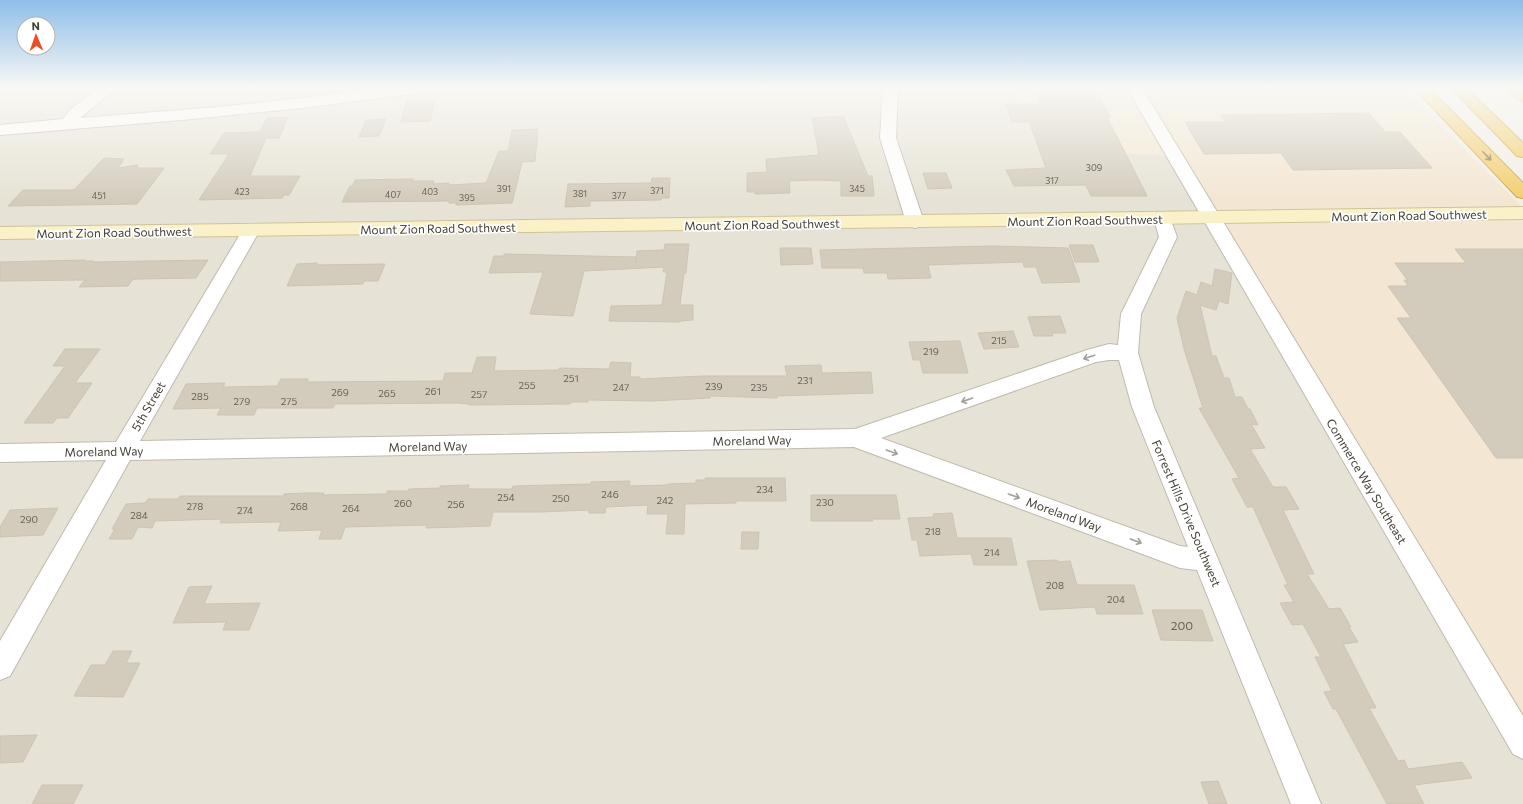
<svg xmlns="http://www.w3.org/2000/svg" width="1523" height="804" font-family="Commissioner,sans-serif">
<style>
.residential{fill:#e6e2d5}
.commercial{fill:#f3e7d3}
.building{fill:#d3ccbd;stroke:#cdc4b1}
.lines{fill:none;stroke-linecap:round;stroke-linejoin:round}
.street-casing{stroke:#c0baad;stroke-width:2}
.secondary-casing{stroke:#cfc499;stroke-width:2}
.highway-casing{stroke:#d3a541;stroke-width:2}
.street{fill:#fff;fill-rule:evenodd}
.secondary{fill:#fbf1c8;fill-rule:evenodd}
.highway{fill:#f4cf70;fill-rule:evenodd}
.oneway{stroke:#8b794d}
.oneway2{stroke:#a2a09a}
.labels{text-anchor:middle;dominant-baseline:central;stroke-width:3.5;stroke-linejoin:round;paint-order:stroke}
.far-number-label{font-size:9px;fill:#686358}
.number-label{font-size:10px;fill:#686358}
.street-label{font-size:12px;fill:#454036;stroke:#fff}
.near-number-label{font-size:12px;fill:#686358}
</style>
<rect width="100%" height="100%" fill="#f2efe7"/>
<polygon class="residential" points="0,88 1014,88 1038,149 1174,156 1523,758 1523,804 0,804"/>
<polygon class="commercial" points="1014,88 1404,88 1523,208 1523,758 1174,156 1038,149"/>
<g class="building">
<polygon points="1034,88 1094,88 1111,117 1107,117 1147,196 1091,196 1086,185 1014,186 1006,170 1046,168 1029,122 1012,122 1006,104 1041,104"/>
<polygon points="435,99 430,121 401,122 407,101"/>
<polygon points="1369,113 1385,132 1400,132 1432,168 1293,170 1281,153 1204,154 1185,122 1226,122 1221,115"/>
<polygon points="843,116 868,176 872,176 874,196 841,196 841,181 816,180 789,181 790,193 755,194 755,192 747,192 747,173 767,172 766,159 819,155 812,118"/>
<polygon points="288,117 279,138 266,138 250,176 300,176 289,195 284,195 282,198 199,200 229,154 210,154 224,133 260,132 267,118"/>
<polygon points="386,119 379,136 359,137 366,120"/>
<polygon points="538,129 535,161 522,162 512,203 456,205 457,203 449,203 449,201 342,202 350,186 353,186 355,180 413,179 412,181 434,181 433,184 449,183 449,185 486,183 499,151 508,151 512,130"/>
<polygon points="104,158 124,159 118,168 138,165 137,168 164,168 137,204 8,206 23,190 74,190"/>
<polygon points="923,173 946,173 952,188 928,189"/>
<polygon points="652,178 670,178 669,198 661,198 661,200 590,201 590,206 565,207 568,184 651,183"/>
<polygon points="665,244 689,244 686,271 686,273 684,273 680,305 693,305 693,320 680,321 680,322 609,321 611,306 662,305 667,272 663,272 664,267 584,271 573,316 530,314 543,272 489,273 494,256 504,256 504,254 636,257 636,263 637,251 664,250"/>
<polygon points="1069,245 1093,245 1099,262 1075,262"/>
<polygon points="993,246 1068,248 1080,282 1042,283 1036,267 1024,267 1023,262 928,265 931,278 888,279 887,273 864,273 863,268 822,268 820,250"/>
<polygon points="780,248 811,248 813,264 781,265"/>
<polygon points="1455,249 1523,249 1523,458 1496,458 1397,318 1411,318 1388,286 1408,286 1404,280 1408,281 1395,263 1466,263"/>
<polygon points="85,260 84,261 93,261 93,262 208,260 196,278 137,279 132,280 128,286 79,287 85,280 0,281 0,262"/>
<polygon points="317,263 316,265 385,264 378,281 364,281 363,284 287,286 297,264"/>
<polygon points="1215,269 1232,273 1228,304 1219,301 1216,310 1200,305 1212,356 1216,356 1224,378 1229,378 1235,397 1242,397 1248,409 1250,409 1258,425 1251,424 1265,448 1250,449 1273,487 1286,487 1299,509 1283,510 1314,574 1307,574 1329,609 1340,608 1351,627 1349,627 1358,642 1343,644 1376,708 1369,708 1398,761 1404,760 1408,769 1462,762 1472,778 1414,785 1424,804 1387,804 1336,709 1333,709 1324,692 1332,691 1315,657 1321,657 1303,624 1292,625 1280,603 1294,602 1284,585 1288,585 1253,507 1247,507 1232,479 1239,478 1199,408 1203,408 1184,349 1177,318 1186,291 1197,295 1201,282 1212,286"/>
<polygon points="1060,316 1066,333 1052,333 1053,336 1034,336 1028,317"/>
<polygon points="1013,331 1019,347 984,349 978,333"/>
<polygon points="960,341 968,373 923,373 920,360 913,360 909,342"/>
<polygon points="65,349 100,349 75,383 92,383 68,418 57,418 53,423 24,423 65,366 53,366"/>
<polygon points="477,357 496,357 494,371 559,370 559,368 609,369 611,362 631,363 630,377 640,377 640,379 702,376 787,376 785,366 821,365 822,373 871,372 873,393 777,396 777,398 710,396 710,398 653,401 588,400 588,402 571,402 570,404 469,405 469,404 459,403 335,404 333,408 257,408 254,415 217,415 221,408 173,409 186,384 225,383 223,387 277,386 281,379 308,379 307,382 443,381 445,373 472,373"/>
<polygon points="705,478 785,478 786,501 736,501 736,503 685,504 684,534 666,534 668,514 647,514 648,505 606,507 605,513 589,513 589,510 541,512 493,512 490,526 426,528 427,525 345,527 341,539 319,539 322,530 278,531 281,522 220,523 222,519 155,521 152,528 138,527 132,539 109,539 115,529 112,529 126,504 145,503 148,499 178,499 180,496 284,496 284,494 305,493 324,493 323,495 387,494 387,491 408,491 409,489 440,488 440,486 469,485 468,489 512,489 513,486 591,484 591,482 630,481 629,486 668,485 668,484 696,483 696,480 705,480"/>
<polygon points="811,495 896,495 900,519 872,519 873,521 811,521"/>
<polygon points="58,508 43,535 0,537 0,527 10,510"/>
<polygon points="952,513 957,538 1011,538 1017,565 974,565 971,554 920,556 917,540 912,540 908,518 934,517 933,514"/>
<polygon points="742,532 759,532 758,549 741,549"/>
<polygon points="1057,560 1058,562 1070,561 1077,585 1134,585 1143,614 1097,614 1095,607 1040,610 1027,561"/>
<polygon points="212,586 204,604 260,603 249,630 223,630 226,622 173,623 189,587"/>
<polygon points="1152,610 1202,610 1213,641 1161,640"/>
<polygon points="113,651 132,651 126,663 140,663 123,697 74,696 91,665 105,665"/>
<polygon points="37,735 23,762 0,763 0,736"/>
<polygon points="1218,781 1227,804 1209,804 1201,782"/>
<polygon points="42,785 83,785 73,804 32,804"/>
</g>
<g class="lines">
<defs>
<g id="street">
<path d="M99,88H116L80,118C155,112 229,107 302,98C343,94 386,83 427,88L424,91L419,93L302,108L182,120L0,135V125L63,119L71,109Z"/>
<polygon points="883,88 898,88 896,138 924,222 921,226 915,228 909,226 906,222 880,138"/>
<polygon points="1127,88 1142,88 1523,716 1523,759 1513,754"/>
<path d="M1163,213L1169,215L1177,237L1141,314L1138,353L1154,407L1321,804H1291L1197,570L1180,568L854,447L130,460L10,676L0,680V641L106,460L0,462V444L116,442L245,226L251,224L257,226L260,230L140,441L855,429L1087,350L1109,344L1118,345L1121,314L1159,237L1154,219L1157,215ZM1109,360H1119L1132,407L1188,547L1180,546L881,438L1096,362Z"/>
</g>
<polygon id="secondary" points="1523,207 1523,219 0,239 0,227"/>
<g id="highway">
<polygon points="1414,88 1429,88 1523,183 1523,198 1517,197"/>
<polygon points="1451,88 1466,88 1523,143 1523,157 1517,156"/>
<polygon points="1506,88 1523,88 1523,101 1518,99"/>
</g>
</defs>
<use href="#street" class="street-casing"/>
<use href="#secondary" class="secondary-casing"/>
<use href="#highway" class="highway-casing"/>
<use href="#street" class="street"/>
<use href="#secondary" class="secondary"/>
<use href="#highway" class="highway"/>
</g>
<defs><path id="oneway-shaft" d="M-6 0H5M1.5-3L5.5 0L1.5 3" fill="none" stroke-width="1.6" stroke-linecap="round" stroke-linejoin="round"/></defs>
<use class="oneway" href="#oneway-shaft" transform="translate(1487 156) rotate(46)"/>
<g class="oneway2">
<use href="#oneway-shaft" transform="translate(1089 357) rotate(162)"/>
<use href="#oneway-shaft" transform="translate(967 400) rotate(161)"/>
<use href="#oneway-shaft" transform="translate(892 452) rotate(20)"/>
<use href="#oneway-shaft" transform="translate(1014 496) rotate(20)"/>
<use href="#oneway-shaft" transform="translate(1136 541) rotate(20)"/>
</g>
<linearGradient id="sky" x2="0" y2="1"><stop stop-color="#8ebee9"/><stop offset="0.44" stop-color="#f9f8f4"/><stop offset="1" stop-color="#f9f8f4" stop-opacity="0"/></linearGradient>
<rect width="1523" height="200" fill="url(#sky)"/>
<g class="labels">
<g class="far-number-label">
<text x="1094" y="167">309</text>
<text x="1052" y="180">317</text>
<text x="504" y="188">391</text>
<text x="857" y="188">345</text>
<text x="657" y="190">371</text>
<text x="242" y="191">423</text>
<text x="430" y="191">403</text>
<text x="580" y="193">381</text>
<text x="393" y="194">407</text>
<text x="99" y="195">451</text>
<text x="619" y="195">377</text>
<text x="467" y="197">395</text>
</g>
<g class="number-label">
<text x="999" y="340">215</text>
<text x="931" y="351">219</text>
<text x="571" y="378">251</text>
<text x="805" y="380">231</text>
<text x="527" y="385">255</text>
<text x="714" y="386">239</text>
<text x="621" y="387">247</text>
<text x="759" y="387">235</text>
<text x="433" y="391">261</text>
<text x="340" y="392">269</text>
<text x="387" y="393">265</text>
<text x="479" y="394">257</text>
<text x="200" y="396">285</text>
<text x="242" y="401">279</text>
<text x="289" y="401">275</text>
<text x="765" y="489">234</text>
<text x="610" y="494">246</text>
<text x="506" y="497">254</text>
<text x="561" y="498">250</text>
<text x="665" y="500">242</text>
<text x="825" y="502">230</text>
<text x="403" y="503">260</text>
<text x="456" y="504">256</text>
<text x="195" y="506">278</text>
<text x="299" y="506">268</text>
<text x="351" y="508">264</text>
<text x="245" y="510">274</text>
<text x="139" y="515">284</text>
<text x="29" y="519">290</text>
<text x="933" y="531">218</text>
<text x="992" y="552">214</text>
<text x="1055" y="585">208</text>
<text x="1116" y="599">204</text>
</g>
<g class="street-label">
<text transform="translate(1409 215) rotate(-1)">Mount Zion Road Southwest</text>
<text transform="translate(1085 220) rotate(-1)">Mount Zion Road Southwest</text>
<text transform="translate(762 224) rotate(-1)">Mount Zion Road Southwest</text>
<text transform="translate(438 228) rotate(-1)">Mount Zion Road Southwest</text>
<text transform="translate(114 232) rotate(-1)">Mount Zion Road Southwest</text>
<text transform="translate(148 406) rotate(-60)">5th Street</text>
<text transform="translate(752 440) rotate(-1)">Moreland Way</text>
<text transform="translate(428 446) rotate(-1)">Moreland Way</text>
<text transform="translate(104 451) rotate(-1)">Moreland Way</text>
<text transform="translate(1367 481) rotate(59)">Commerce Way Southeast</text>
<text transform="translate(1187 513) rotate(67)">Forrest Hills Drive Southwest</text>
<text transform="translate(1064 514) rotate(20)">Moreland Way</text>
</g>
<g class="near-number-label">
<text x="1182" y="625">200</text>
</g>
</g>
<g transform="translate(36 36) rotate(358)"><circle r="19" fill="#ffffff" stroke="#b5b3af"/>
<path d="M0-3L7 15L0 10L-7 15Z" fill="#eb4d25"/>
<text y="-6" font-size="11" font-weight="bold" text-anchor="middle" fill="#454036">N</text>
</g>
</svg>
